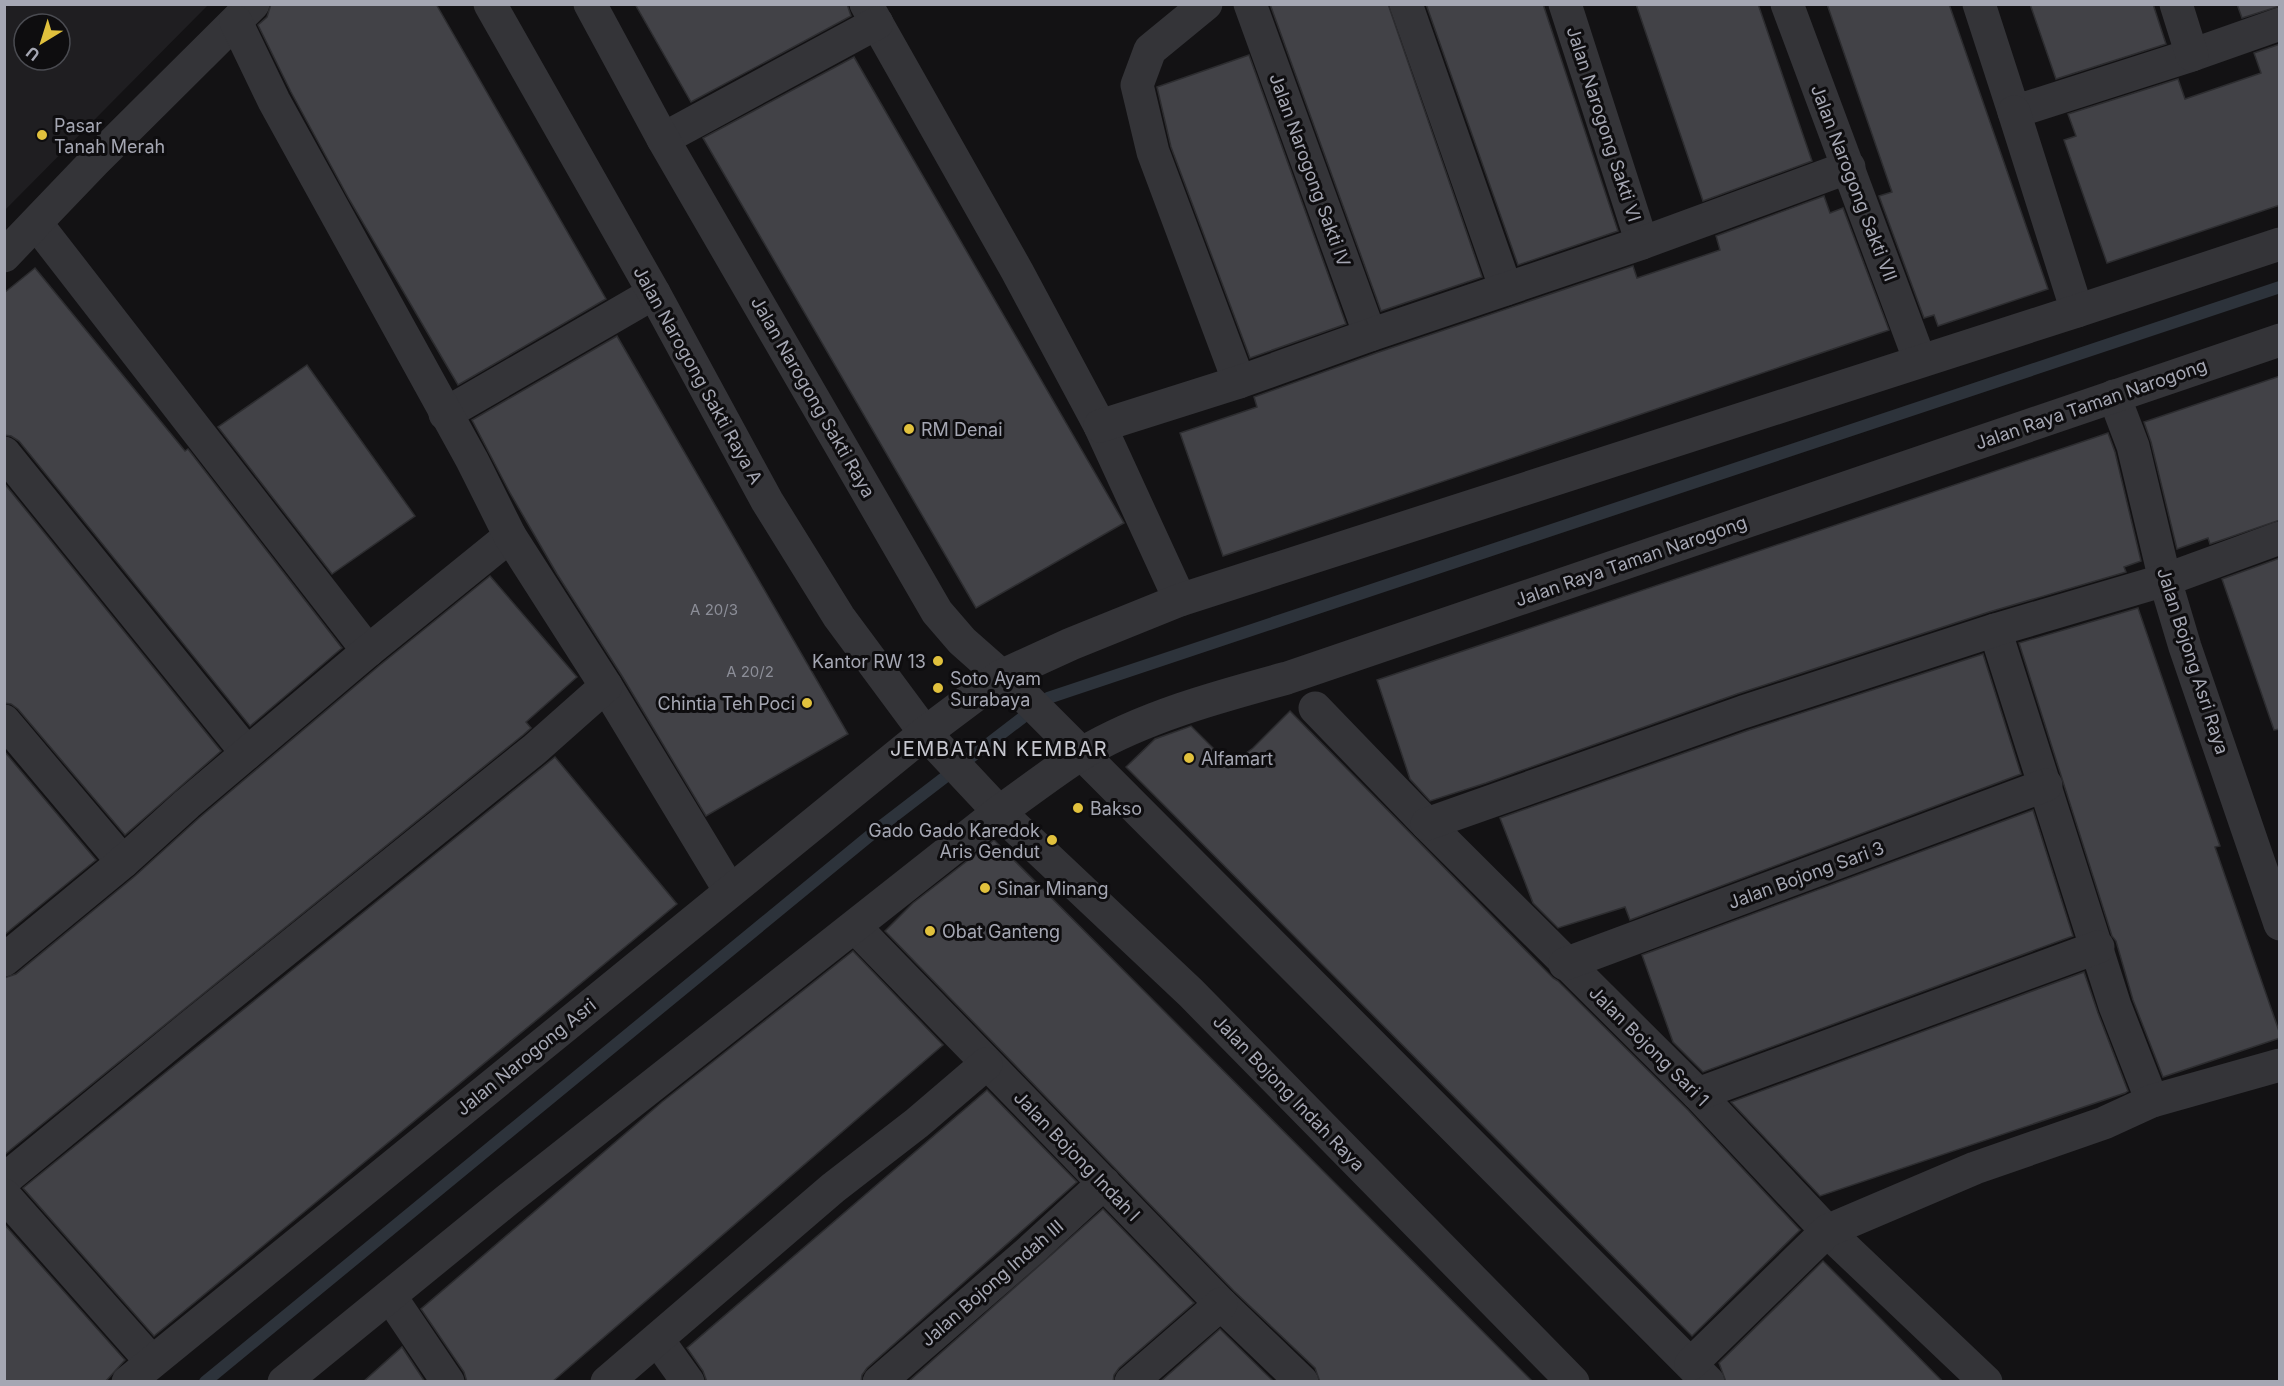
<svg xmlns="http://www.w3.org/2000/svg" width="2284" height="1386" font-family="Inter,sans-serif">
<style>
.built{fill:#1f1e21;fill-rule:evenodd}
.lines{fill:none;stroke-linecap:round;stroke-linejoin:round}
.stream{stroke:#2d333b;stroke-width:12}
.building{fill:#424247;stroke:#2d2d30;stroke-width:1.5}
.minor{stroke:#343438;stroke-width:33}
.tertiary{stroke:#343438;stroke-width:33}
.poi-dot{fill:#e1c13d;stroke:#0e0d0f;stroke-width:2}
.labels{text-anchor:middle;dominant-baseline:central;stroke-width:6;stroke-linejoin:round;paint-order:stroke}
.number-label{font-size:15px;fill:#8c8e98}
.street-label{font-size:18px;fill:#a5a7b3;stroke:#0e0d0f}
.poi-label{font-size:18px;fill:#a5a7b3;stroke:#0e0d0f;text-anchor:start}
.neighbourhood-label{font-size:20px;letter-spacing:1.5px;fill:#c6c7cf;stroke:#0e0d0f}
</style>
<rect width="100%" height="100%" fill="#131214"/>
<path class="built" d="M5,4L208,5L5,210L4,5ZM24,24H60V60H24Z"/>
<g class="lines">
<polyline class="stream" points="205,1382 884,824 1048,698 2280,287"/>
</g>
<g class="building">
<polygon points="271,4 436,4 606,299 458,385 349,199 291,92 258,25 267,17"/>
<polygon points="635,4 847,4 851,16 691,102"/>
<polygon points="1270,4 1388,4 1482,277 1381,311"/>
<polygon points="1426,4 1543,4 1618,231 1518,265"/>
<polygon points="1636,4 1758,4 1812,161 1703,201"/>
<polygon points="1827,4 1949,4 2048,289 1938,326 1934,315 1924,318 1879,196 1892,192"/>
<polygon points="2030,4 2153,4 2166,44 2056,79"/>
<polygon points="2237,4 2280,4 2280,6 2242,18"/>
<polygon points="2280,44 2280,205 2107,263 2064,140 2076,136 2068,114 2178,79 2185,99 2261,73 2254,53"/>
<polygon points="1249,55 1346,324 1250,358 1171,147 1157,87"/>
<polygon points="854,57 1124,523 976,608 703,138"/>
<polygon points="1824,196 1830,213 1843,208 1889,330 1223,556 1180,433 1257,407 1254,397 1376,353 1633,266 1637,278 1720,250 1716,236"/>
<polygon points="35,268 185,451 188,449 342,648 250,726 19,441 11,436 4,435 4,293"/>
<polygon points="617,336 848,734 706,816 622,676 557,574 510,493 472,420"/>
<polygon points="307,365 415,516 332,574 218,427"/>
<polygon points="2280,376 2280,520 2210,544 2208,538 2177,549 2151,442 2144,422"/>
<polygon points="2108,433 2115,452 2141,561 2124,567 2126,572 1989,612 1737,694 1486,783 1430,801 1410,779 1377,680"/>
<polygon points="4,483 221,751 125,835 18,709 11,704 4,703"/>
<polygon points="2280,558 2280,729 2274,730 2222,579"/>
<polygon points="490,576 577,677 526,722 531,728 523,735 4,1155 4,978 16,974 135,876 199,818 380,665"/>
<polygon points="2138,608 2220,846 2215,847 2280,1034 2280,1038 2163,1077 2133,1000 2116,941 2112,936 2019,643"/>
<polygon points="1983,654 2021,774 1630,920 1625,907 1558,928 1533,903 1500,818 1749,730"/>
<polygon points="1290,711 1553,978 1558,981 1688,1110 1800,1230 1692,1336 1126,767 1155,739 1191,726 1230,765 1253,748"/>
<polygon points="4,751 96,860 4,935"/>
<polygon points="555,757 677,904 154,1336 23,1188"/>
<polygon points="2033,810 2073,936 1703,1072 1673,1042 1642,955"/>
<polygon points="994,840 1331,1179 1533,1382 1320,1382 1315,1368 1234,1291 885,931 913,903"/>
<polygon points="853,951 943,1045 552,1382 467,1382 464,1372 421,1309 662,1102"/>
<polygon points="2084,972 2098,1013 2128,1091 2125,1093 1820,1196 1731,1102"/>
<polygon points="987,1090 1077,1182 867,1368 862,1375 861,1382 707,1382 703,1371 687,1348"/>
<polygon points="1103,1209 1194,1303 1119,1368 1114,1375 1113,1382 908,1382"/>
<polygon points="4,1224 125,1360 105,1382 4,1382"/>
<polygon points="1823,1261 1881,1319 1943,1382 1726,1382 1719,1363"/>
<polygon points="1220,1329 1274,1382 1160,1382"/>
<polygon points="402,1347 425,1382 363,1382"/>
</g>
<g class="lines">
<g class="minor">
<polyline points="866,4 1017,271 1100,426 1180,600"/>
<polyline points="1206,4 1150,50 1137,85 1153,152 1239,382"/>
<polyline points="1250,4 1370,335"/>
<polyline points="1406,4 1506,289"/>
<polyline points="1565,4 1642,243"/>
<polyline points="1787,4 1920,361"/>
<polyline points="1979,4 2014,112 2192,55 2280,24"/>
<polyline points="2176,4 2192,55"/>
<polyline points="2014,112 2077,311"/>
<polyline points="663,139 877,23"/>
<polyline points="36,223 368,651"/>
<polyline points="4,256 94,162 253,4"/>
<polyline points="2114,396 2133,446 2165,580 2185,647 2280,924"/>
<polyline points="445,414 654,293"/>
<polyline points="1100,426 1239,382 1370,335 1642,243 1849,167"/>
<polyline points="4,453 247,753"/>
<polyline points="1995,630 2115,1006 2152,1101"/>
<polyline points="606,686 730,891"/>
<polyline points="1315,708 1427,824 1698,1094 1827,1231 1986,1382"/>
<polyline points="4,721 123,862"/>
<polyline points="1082,754 1708,1382"/>
<polyline points="999,812 1191,993 1573,1382"/>
<polyline points="1427,824 1743,712 1995,630 2165,580 2280,538"/>
<polyline points="855,927 1221,1304 1302,1382"/>
<polyline points="4,960 123,862 187,804 368,651 510,536"/>
<polyline points="1565,964 2046,785"/>
<polyline points="1698,1094 2098,947"/>
<polyline points="4,1180 190,1027 535,749 606,686 510,536 472,460 274,101 236,22"/>
<polyline points="4,1195 152,1362"/>
<polyline points="390,1296 448,1382"/>
<polyline points="658,1340 688,1382"/>
<polyline points="1691,1364 1827,1231 1975,1168 2104,1123 2152,1101 2280,1065"/>
<polyline points="607,1382 833,1188 917,1123 986,1064"/>
<polyline points="879,1382 1031,1250 1104,1183"/>
<polyline points="1131,1382 1221,1304"/>
</g>
<g class="tertiary">
<polyline points="490,4 654,293 767,501 839,617 925,733 999,812"/>
<polyline points="590,4 663,139 937,612 962,641 1024,696 1082,754"/>
<polyline points="128,1382 925,733 1001,676 1071,644 1180,600 2077,311 2280,244"/>
<path d="M284,1382L506,1201L999,812C1026,793 1053,772 1081,754C1143,717 1217,697 1287,678L2280,340"/>
</g>
</g>
<g class="poi-dot">
<circle cx="42" cy="135" r="6"/>
<circle cx="909" cy="429" r="6"/>
<circle cx="938" cy="661" r="6"/>
<circle cx="938" cy="688" r="6"/>
<circle cx="807" cy="703" r="6"/>
<circle cx="1189" cy="758" r="6"/>
<circle cx="1078" cy="808" r="6"/>
<circle cx="1052" cy="840" r="6"/>
<circle cx="985" cy="888" r="6"/>
<circle cx="930" cy="931" r="6"/>
</g>
<g class="labels">
<g class="number-label">
<text x="714" y="609">A 20/3</text>
<text x="750" y="671">A 20/2</text>
</g>
<g class="street-label">
<text transform="translate(1604 124) rotate(72)">Jalan Narogong Sakti VI</text>
<text transform="translate(1310 170) rotate(70)">Jalan Narogong Sakti IV</text>
<text transform="translate(1854 183) rotate(69)">Jalan Narogong Sakti VII</text>
<text transform="translate(698 375) rotate(61)">Jalan Narogong Sakti Raya A</text>
<text transform="translate(813 397) rotate(60)">Jalan Narogong Sakti Raya</text>
<text transform="translate(2091 404) rotate(-19)">Jalan Raya Taman Narogong</text>
<text transform="translate(1631 561) rotate(-19)">Jalan Raya Taman Narogong</text>
<text transform="translate(2193 661) rotate(72)">Jalan Bojong Asri Raya</text>
<text transform="translate(1806 875) rotate(-20)">Jalan Bojong Sari 3</text>
<text transform="translate(1649 1046) rotate(45)">Jalan Bojong Sari 1</text>
<text transform="translate(526 1057) rotate(-39)">Jalan Narogong Asri</text>
<text transform="translate(1289 1093) rotate(46)">Jalan Bojong Indah Raya</text>
<text transform="translate(1077 1156) rotate(46)">Jalan Bojong Indah I</text>
<text transform="translate(992 1283) rotate(-41)">Jalan Bojong Indah III</text>
</g>
<g class="poi-label">
<text x="54" y="125">Pasar<tspan x="54" dy="21">Tanah Merah</tspan></text>
<text x="921" y="429">RM Denai</text>
<text x="926" y="661" text-anchor="end">Kantor RW 13</text>
<text x="950" y="678">Soto Ayam<tspan x="950" dy="21">Surabaya</tspan></text>
<text x="795" y="703" text-anchor="end">Chintia Teh Poci</text>
<text x="1201" y="758">Alfamart</text>
<text x="1090" y="808">Bakso</text>
<text x="1040" y="830" text-anchor="end">Gado Gado Karedok<tspan x="1040" dy="21">Aris Gendut</tspan></text>
<text x="997" y="888">Sinar Minang</text>
<text x="942" y="931">Obat Ganteng</text>
</g>
<g class="neighbourhood-label">
<text x="999" y="749">JEMBATAN KEMBAR</text>
</g>
</g>
<rect width="2284" height="1386" fill="none" stroke="#a5a7b3" stroke-width="12"/>
<g transform="translate(42 42) rotate(218)"><circle r="28" fill="#0e0d0f" stroke="#4a4b51" stroke-width="1.5"/>
<path d="M0-4.5L10 22L0 15L-10 22Z" fill="#e1c13d"/>
<text y="-9" font-size="16" font-weight="bold" text-anchor="middle" fill="#a5a7b3">U</text>
</g>
</svg>
